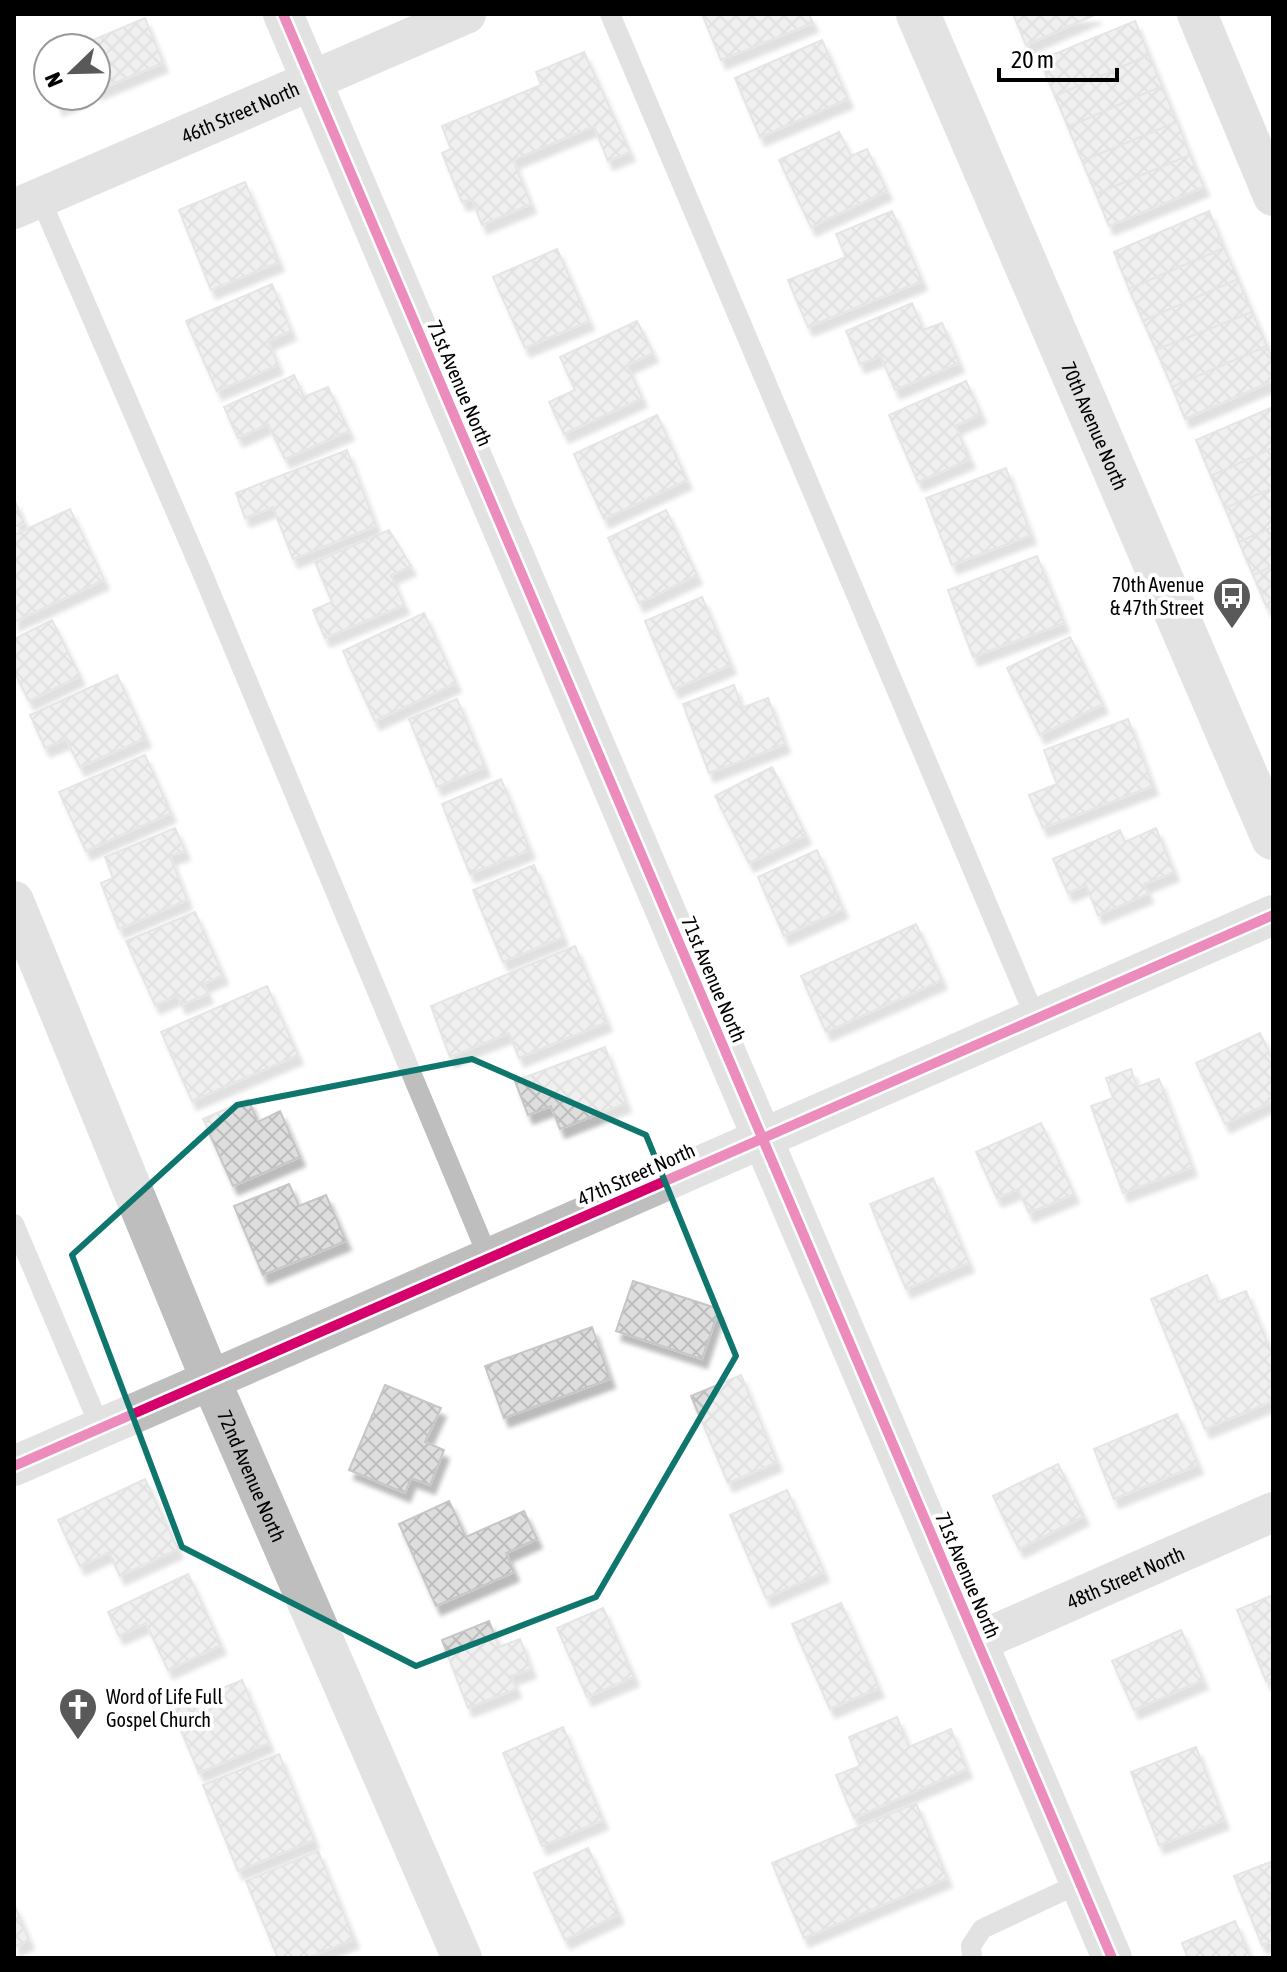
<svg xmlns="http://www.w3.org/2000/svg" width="1287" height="1972" font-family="'Asap Condensed',sans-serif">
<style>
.building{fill:url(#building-cross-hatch);stroke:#c6c6c6;stroke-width:2;filter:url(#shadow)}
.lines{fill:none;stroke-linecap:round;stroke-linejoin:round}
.lane{stroke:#bebebe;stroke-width:20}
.street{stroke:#bebebe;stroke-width:40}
.secondary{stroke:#c2c2c2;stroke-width:44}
.cycleway-casing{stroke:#fff;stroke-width:15}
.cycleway{stroke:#d6006c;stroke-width:10}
.marked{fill:none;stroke:#0f766e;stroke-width:6;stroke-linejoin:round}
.labels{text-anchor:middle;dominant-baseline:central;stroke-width:8;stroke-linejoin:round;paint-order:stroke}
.street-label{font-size:20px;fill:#000;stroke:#fff}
.poi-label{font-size:20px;fill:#000;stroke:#fff;text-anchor:end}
</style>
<defs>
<pattern id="building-cross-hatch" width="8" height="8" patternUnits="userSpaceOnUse" patternTransform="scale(2)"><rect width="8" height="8" fill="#dedede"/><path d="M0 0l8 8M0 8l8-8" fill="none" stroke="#bdbdbd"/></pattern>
<filter id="shadow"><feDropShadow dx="5" dy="9" stdDeviation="2" flood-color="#0004"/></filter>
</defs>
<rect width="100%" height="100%" fill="#fff"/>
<g class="building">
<polygon points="702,14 809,14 813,23 721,60"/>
<polygon points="1013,14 1097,14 1026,45"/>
<polygon points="145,18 163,63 96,91 96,48 74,48"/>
<polygon points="1135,21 1149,55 1055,96 1040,60"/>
<polygon points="822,40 848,99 760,137 735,78"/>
<polygon points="584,52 630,152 608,161 594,126 513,160 531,204 482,225 472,199 462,202 442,153 451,149 442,126 541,85 536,72"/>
<polygon points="1149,55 1162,86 1068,127 1055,96"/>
<polygon points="1162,86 1177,122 1082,161 1068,127"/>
<polygon points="54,96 84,96 58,107"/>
<polygon points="1177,122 1190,155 1096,194 1082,161"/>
<polygon points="839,132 851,156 867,149 887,191 811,227 779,160"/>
<polygon points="1190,155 1204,187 1109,226 1096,194"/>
<polygon points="245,182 279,262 211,290 179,210"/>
<polygon points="892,211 922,281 808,327 788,280 846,257 836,234"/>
<polygon points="1209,211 1224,248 1129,289 1114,252"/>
<polygon points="1224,248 1238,279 1143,321 1129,289"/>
<polygon points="557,249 589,321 525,348 493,277"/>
<polygon points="1238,279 1252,312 1156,350 1143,321"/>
<polygon points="272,284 291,331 268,341 278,365 217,391 186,321"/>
<polygon points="912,303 923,330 942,323 959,363 895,390 881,356 860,364 846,331"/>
<polygon points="1252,312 1267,346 1172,387 1156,350"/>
<polygon points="637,321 653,353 627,365 642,398 564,434 549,402 575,390 560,357"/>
<polygon points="1267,346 1273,361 1273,381 1185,419 1172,387"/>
<polygon points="294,375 304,397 328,387 349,431 285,459 268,424 238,438 224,407"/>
<polygon points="966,381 981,414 955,426 970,459 918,482 889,415"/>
<polygon points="1273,407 1273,448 1211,476 1196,440"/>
<polygon points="657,415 687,480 604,519 574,454"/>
<polygon points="1273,448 1273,488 1225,508 1211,476"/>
<polygon points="347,450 376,526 293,559 273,507 245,518 236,493"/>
<polygon points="1006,468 1031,535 952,565 926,498"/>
<polygon points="1273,488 1273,527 1239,542 1225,508"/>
<polygon points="14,499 24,523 14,527"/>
<polygon points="70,509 104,580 14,622 14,535"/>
<polygon points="666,510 697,575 639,603 608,538"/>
<polygon points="1273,527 1273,566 1253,575 1239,542"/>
<polygon points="389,530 411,566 391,575 404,605 325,638 313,610 332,602 315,562"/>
<polygon points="1037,556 1064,623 973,657 948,590"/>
<polygon points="1273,566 1273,605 1267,608 1253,575"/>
<polygon points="702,597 731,665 674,689 645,621"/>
<polygon points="424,613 456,683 375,721 343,651"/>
<polygon points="52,620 80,676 29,701 14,671 14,639"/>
<polygon points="1070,637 1103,704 1040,735 1007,668"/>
<polygon points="117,675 146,738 80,767 66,739 45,748 30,715"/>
<polygon points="734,685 742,708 768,698 785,744 709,773 683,704"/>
<polygon points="457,699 485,767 437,787 409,719"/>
<polygon points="1128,719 1153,786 1043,828 1029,795 1057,784 1044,750"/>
<polygon points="145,755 171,813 86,851 59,792"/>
<polygon points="772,767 806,835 749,863 715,796"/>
<polygon points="501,779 530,850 470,874 442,804"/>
<polygon points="175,828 185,851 170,856 187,900 119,929 101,883 113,878 105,857"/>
<polygon points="1156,828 1174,872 1144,884 1148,894 1098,915 1086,885 1068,893 1053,859 1120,830 1125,842"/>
<polygon points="817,850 843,909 784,936 758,877"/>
<polygon points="534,865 563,937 503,962 473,890"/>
<polygon points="195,912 223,975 203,984 208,994 181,1005 177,995 155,1005 126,941"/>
<polygon points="916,924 942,980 826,1032 801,976"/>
<polygon points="575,946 607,1022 519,1058 509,1033 450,1057 431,1006"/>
<polygon points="267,986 298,1055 192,1101 161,1032"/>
<polygon points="1260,1033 1273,1061 1273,1101 1225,1124 1196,1063"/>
<polygon points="605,1047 626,1103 560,1129 551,1106 528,1115 515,1081"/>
<polygon points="1131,1069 1137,1087 1159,1079 1192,1167 1123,1193 1091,1106 1113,1098 1106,1078"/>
<polygon points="248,1099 258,1122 280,1111 300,1157 233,1186 203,1119"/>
<polygon points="1041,1123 1074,1194 1029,1213 1018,1189 997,1198 976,1152"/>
<polygon points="933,1178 969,1263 906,1289 870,1204"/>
<polygon points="289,1184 299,1206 326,1195 346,1241 263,1275 234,1206"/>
<polygon points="1207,1275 1218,1302 1246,1291 1273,1357 1273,1401 1205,1429 1151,1299"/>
<polygon points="633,1281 719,1309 702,1359 616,1331"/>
<polygon points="592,1327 610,1379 504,1418 485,1366"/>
<polygon points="741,1375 777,1462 728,1483 691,1396"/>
<polygon points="385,1385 441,1408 425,1442 444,1450 430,1485 411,1478 405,1493 349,1470"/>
<polygon points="1177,1414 1198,1465 1114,1499 1094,1449"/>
<polygon points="1058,1464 1084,1516 1019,1549 993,1496"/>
<polygon points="145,1479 178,1549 120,1576 109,1552 80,1566 58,1520"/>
<polygon points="787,1490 824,1572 766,1598 730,1515"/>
<polygon points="449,1501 466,1537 524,1511 537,1539 506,1553 514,1572 436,1606 399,1524"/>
<polygon points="188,1574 221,1645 168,1670 146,1623 119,1636 108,1612"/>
<polygon points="1273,1595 1273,1678 1266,1681 1237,1610"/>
<polygon points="841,1603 879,1688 830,1709 792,1624"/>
<polygon points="603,1608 634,1677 587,1697 557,1628"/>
<polygon points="489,1621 499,1647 520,1639 531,1669 511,1676 516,1689 468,1708 442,1640"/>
<polygon points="1181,1630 1203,1680 1134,1710 1112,1661"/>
<polygon points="242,1680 269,1743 199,1773 172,1709"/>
<polygon points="897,1717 909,1747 951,1729 967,1769 854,1818 836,1775 860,1766 849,1737"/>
<polygon points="563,1727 603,1820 542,1846 503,1753"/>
<polygon points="1196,1747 1224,1820 1159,1845 1131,1772"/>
<polygon points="279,1754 314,1840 238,1871 203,1785"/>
<polygon points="916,1803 947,1878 804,1938 772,1863"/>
<polygon points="588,1848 619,1914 565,1940 534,1873"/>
<polygon points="318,1851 354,1939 308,1958 278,1958 246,1881"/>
<polygon points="1273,1861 1273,1941 1262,1945 1234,1876"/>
<polygon points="14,1904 29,1940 14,1947"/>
<polygon points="1235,1921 1251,1958 1188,1958 1182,1943"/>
</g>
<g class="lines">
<g class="lane">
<polyline points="610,14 1036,1019"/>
<polyline points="40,198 201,570 489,1259"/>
<polyline points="14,1224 101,1429"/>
<polyline points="972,1958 971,1946 982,1929 1080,1883"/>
</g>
<g class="street">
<polyline points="283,14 1112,1958"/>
<polyline points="1197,14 1273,196"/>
<path id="s1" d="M14,209L466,14"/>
<path id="s2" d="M14,901L211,1381L462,1958"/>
<polyline points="14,1466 1273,915"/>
<path id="s3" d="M977,1642L1273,1512"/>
</g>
<path class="secondary" id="s4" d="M918,14L1273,838"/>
<defs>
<g id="cycleway">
<polyline points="283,14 1112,1958"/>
<polyline points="14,1466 1273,915"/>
</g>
</defs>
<use href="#cycleway" class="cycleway-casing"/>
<use href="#cycleway" class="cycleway"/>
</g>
<path d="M0 0H1287V1972H0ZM472,1059L646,1135L736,1356L596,1597L416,1666L182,1547L72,1255L237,1105Z" fill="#fff" fill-opacity=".55" fill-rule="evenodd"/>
<path class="marked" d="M472,1059L646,1135L736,1356L596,1597L416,1666L182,1547L72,1255L237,1105Z"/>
<defs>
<symbol id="bus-pin" viewBox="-11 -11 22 30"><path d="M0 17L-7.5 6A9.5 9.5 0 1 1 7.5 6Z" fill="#595959" stroke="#fff"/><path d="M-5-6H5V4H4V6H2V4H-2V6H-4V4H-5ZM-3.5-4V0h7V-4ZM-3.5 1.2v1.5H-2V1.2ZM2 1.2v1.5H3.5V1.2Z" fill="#fff"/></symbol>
<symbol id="church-pin" viewBox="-11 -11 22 30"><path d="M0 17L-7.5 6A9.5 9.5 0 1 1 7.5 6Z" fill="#595959" stroke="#fff"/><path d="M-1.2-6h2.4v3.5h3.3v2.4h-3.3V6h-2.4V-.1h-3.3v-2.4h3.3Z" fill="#fff"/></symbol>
</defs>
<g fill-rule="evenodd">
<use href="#bus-pin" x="1210" y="574" width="44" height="60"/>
<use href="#church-pin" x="56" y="1685" width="44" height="60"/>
</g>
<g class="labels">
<g class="street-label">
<text stroke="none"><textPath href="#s1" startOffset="246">46th Street North</textPath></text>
<text transform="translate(460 383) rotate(67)">71st Avenue North</text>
<text stroke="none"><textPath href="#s4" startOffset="448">70th Avenue North</textPath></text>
<text transform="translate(714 979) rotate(67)">71st Avenue North</text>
<text transform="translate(636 1174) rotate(-24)">47th Street North</text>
<text stroke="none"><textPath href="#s2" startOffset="622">72nd Avenue North</textPath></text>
<text transform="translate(968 1575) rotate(67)">71st Avenue North</text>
<text stroke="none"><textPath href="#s3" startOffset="162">48th Street North</textPath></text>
</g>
<g class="poi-label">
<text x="1204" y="584">70th Avenue<tspan x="1204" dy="23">&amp; 47th Street</tspan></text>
<text x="106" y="1696" text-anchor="start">Word of Life Full<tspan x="106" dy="23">Gospel Church</tspan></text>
</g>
</g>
<rect width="1287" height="1972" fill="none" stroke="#000000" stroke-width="32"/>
<g transform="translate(72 72) rotate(247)"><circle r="38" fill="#ffffff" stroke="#999999" stroke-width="2"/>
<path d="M0-6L14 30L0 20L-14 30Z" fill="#595959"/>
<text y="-12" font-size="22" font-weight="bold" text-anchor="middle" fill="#000000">N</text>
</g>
<path d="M999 68v12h118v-12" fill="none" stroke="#000000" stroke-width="4"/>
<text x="1011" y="68" font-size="24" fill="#000000" stroke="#ffffff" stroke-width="6" paint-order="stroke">20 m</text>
</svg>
